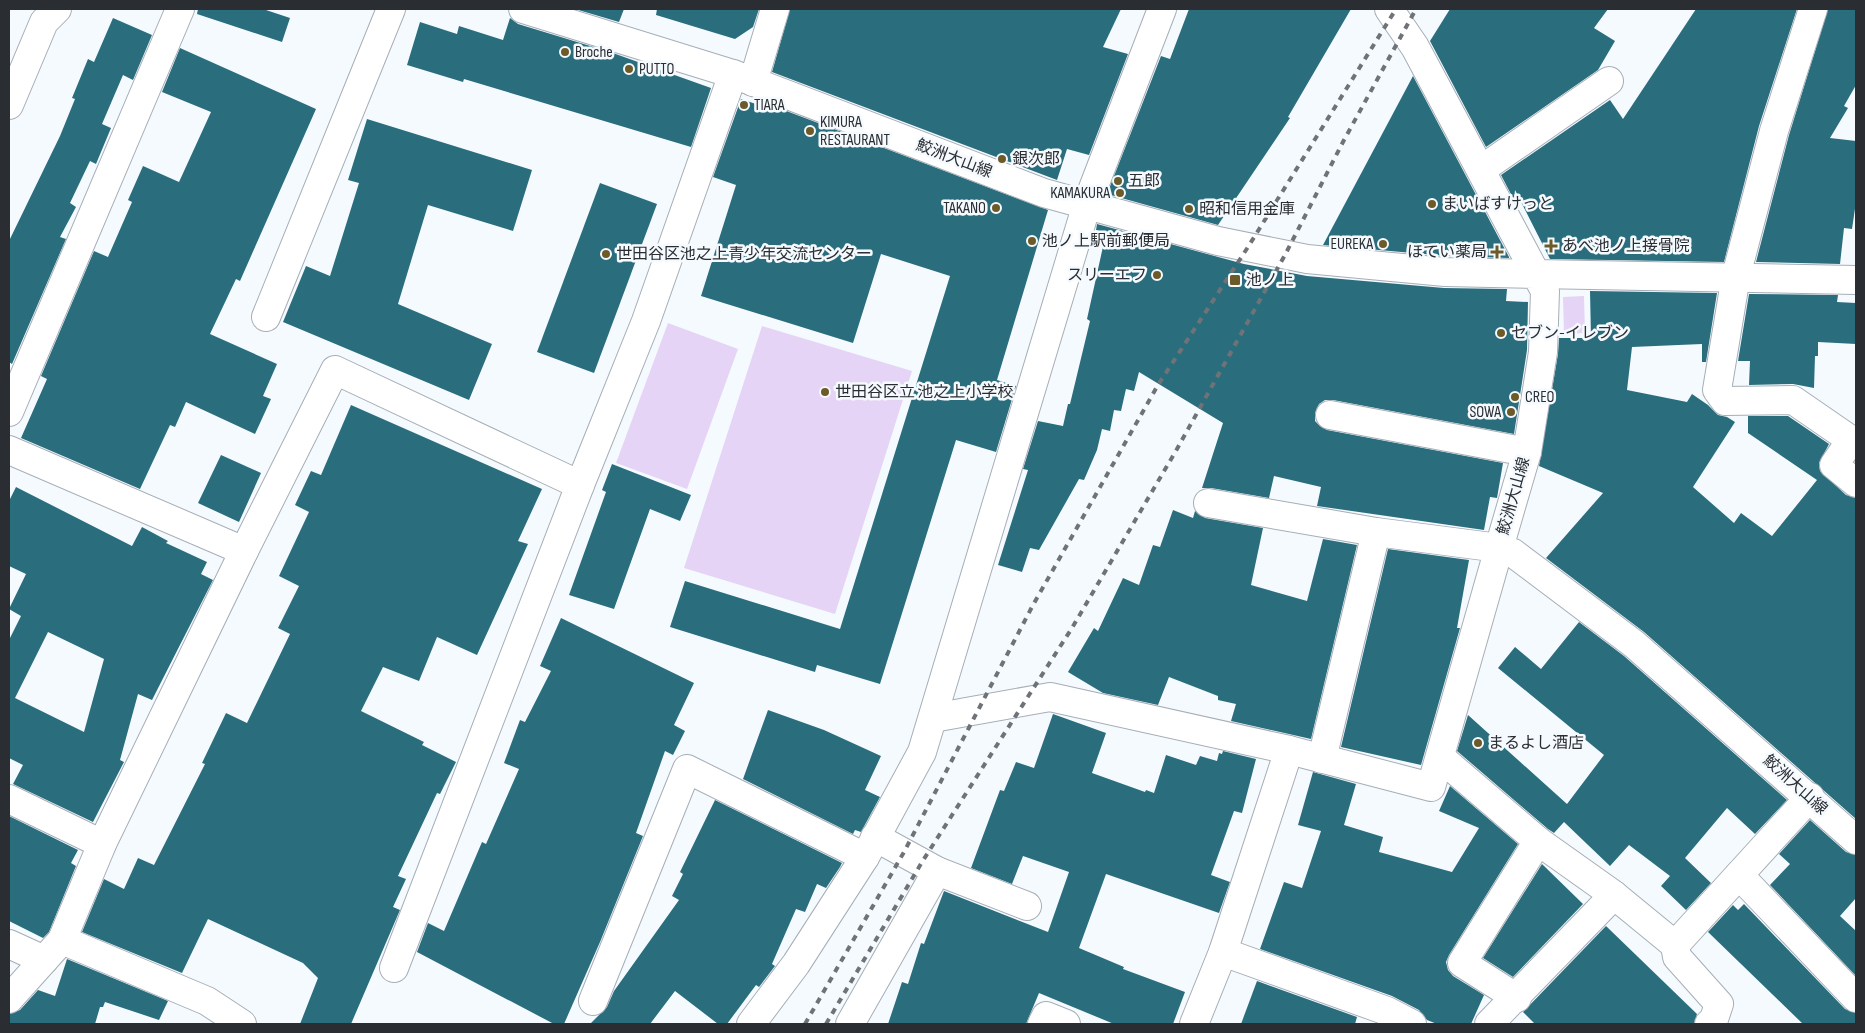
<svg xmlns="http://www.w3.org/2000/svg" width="1865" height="1033" font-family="'Sofia Sans Condensed','Noto Sans JP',sans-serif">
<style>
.green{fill:#e5d4f5}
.building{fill:#2a6e7e;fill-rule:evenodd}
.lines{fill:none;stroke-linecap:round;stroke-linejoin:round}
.minor-casing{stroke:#a6aeb6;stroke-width:30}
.major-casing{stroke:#a6aeb6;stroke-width:30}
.minor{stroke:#fff;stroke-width:28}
.major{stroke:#fff;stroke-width:28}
.rail{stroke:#6f7377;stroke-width:4;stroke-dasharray:6 6;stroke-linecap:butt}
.poi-dot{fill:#6c5a28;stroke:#f5faff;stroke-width:2}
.labels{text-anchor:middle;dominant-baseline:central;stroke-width:5;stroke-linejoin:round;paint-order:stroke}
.poi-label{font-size:16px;fill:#2a2d31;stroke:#f5faff;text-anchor:start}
.street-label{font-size:16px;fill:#2a2d31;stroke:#f5faff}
</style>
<rect width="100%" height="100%" fill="#f5faff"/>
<g class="green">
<polygon points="1584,296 1585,333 1564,334 1563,297"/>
<polygon points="668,323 738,349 687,489 616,463"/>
<polygon points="762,326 912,371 835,614 684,568"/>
</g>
<g class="building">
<polygon points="198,9 263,9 290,18 282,42 197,14"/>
<polygon points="575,9 624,9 619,22"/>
<polygon points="657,9 759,9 753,27 735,39 656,15"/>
<polygon points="790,9 1121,9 1103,47 1128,54 1089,155 1067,149 1057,180 772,72"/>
<polygon points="1189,9 1351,9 1288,117 1290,118 1218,225 1107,194 1161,56 1170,59"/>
<polygon points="1450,9 1608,9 1594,28 1615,41 1598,70 1486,147 1430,41"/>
<polygon points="1696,9 1797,9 1759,126 1724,262 1550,259 1515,190 1514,200 1501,175 1610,100 1623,119"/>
<polygon points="1828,9 1856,9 1856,85 1844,106 1848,108 1830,138 1856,141 1856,202 1852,229 1844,228 1840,264 1756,262 1789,135"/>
<polygon points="113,18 152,35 133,80 123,75 102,124 111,128 96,164 90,161 70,203 76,207 60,237 66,239 12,364 9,362 9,241 60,136 75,99 72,98 88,59 94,62"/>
<polygon points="510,18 518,24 610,52 711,88 691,147 464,79 463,82 407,65 420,22 457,34 459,26 503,40"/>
<polygon points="180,48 316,109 240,281 236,279 210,334 277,364 263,396 271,399 255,434 186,402 175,427 170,425 140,489 21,438 47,379 41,376 94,251 108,257 132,202 128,200 143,166 179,182 211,112 162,92"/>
<polygon points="1413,76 1509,257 1509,258 1446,256 1323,245"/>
<polygon points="741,99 759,105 760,101 1048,210 997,380 1016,386 996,452 956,440 880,684 817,665 815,672 670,627 685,581 840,629 950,276 881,254 853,343 701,296 736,185 713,177"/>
<polygon points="367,119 532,170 513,231 428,205 398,304 492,344 469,400 283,322 306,266 330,276 359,183 348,180"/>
<polygon points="600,183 657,204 594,373 537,352"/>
<polygon points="1097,224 1244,264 1307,276 1444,288 1507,289 1506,301 1528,302 1527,350 1514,434 1333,400 1325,400 1319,404 1315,413 1315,421 1320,426 1327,430 1503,463 1497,498 1490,497 1484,530 1317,506 1321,487 1274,476 1269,498 1211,488 1202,488 1223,423 1139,372 1134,391 1126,389 1121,411 1114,410 1110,431 1102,429 1097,450 1084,480 1079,479 1039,550 1030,548 1022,572 998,565 1028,470 1023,469 1038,421 1063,426 1068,404 1070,404 1090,321 1087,319 1106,233 1096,230"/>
<polygon points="1590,291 1717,293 1706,362 1702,362 1702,344 1632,347 1627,390 1687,402 1692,394 1708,405 1718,415 1727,417 1735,422 1693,487 1734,523 1741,513 1772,536 1817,480 1748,433 1748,416 1788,416 1829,444 1819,463 1820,471 1846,495 1856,498 1856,819 1644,632 1546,558 1603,493 1539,466 1558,354 1559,338 1591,338"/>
<polygon points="1749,294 1838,295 1837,302 1856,303 1856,344 1818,342 1818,356 1815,356 1814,388 1793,384 1749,385 1750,361 1738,361"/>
<polygon points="351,405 542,489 518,541 528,544 477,655 437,637 419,681 383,667 361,711 424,742 422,745 456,762 440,794 437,793 398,876 406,879 393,907 400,910 351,1024 300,1024 318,978 303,963 208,919 182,973 82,932 104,879 124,889 138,858 154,865 205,764 202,763 226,713 247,723 290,634 278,628 299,586 279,576 309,512 295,505 311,471 321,475"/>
<polygon points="221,455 261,473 239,522 198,503"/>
<polygon points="612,464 691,495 680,521 650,509 614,609 569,595 606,492 602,490"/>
<path d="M16,487L132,546L142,527L168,541L166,543L207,562L201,574L213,580L152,700L138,694L120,760L124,762L93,822L13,784L23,765L9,758V640L21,616L9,609L26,574L9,566V501ZM48,632L104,659L84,732L15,698Z"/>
<polygon points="1173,510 1193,518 1195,511 1205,518 1263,528 1251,585 1307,601 1323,539 1357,545 1311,739 1231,721 1236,704 1218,700 1218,696 1169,677 1158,705 1103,693 1068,672 1094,628 1098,631 1123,578 1139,585 1153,545 1160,547"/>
<polygon points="1388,549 1469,560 1457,628 1460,628 1421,765 1341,747"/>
<polygon points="561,618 694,683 674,725 685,731 673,755 665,751 636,833 643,836 600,942 564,1024 554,1024 417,952 428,923 444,931 482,842 486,844 519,769 504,763 520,720 525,722 551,671 540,666"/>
<polygon points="1579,622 1624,656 1787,800 1755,834 1727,808 1685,858 1711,883 1686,910 1661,886 1670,876 1629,845 1610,866 1564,822 1554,833 1548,829 1457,751 1468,715 1567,804 1604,755 1498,668 1515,647 1541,669"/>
<polygon points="768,710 824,730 881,756 865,790 880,797 861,832 855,830 853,834 743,779"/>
<polygon points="1053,714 1106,733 1092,773 1145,792 1146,790 1154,793 1166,755 1196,765 1200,756 1217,761 1219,753 1222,754 1223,751 1256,759 1242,813 1234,811 1211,875 1230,882 1219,913 1106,874 1079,948 1124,967 1123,969 1185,992 1173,1024 1114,1024 1039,993 1026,1024 888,1024 902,982 908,984 921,943 924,944 944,891 1048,932 1069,872 1023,856 1012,884 971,868 1000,790 1004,791 1016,762 1034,768"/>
<polygon points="1313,772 1356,784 1344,825 1383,837 1379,852 1452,872 1479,828 1439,811 1450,786 1518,844 1449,955 1446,962 1448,970 1453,976 1484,995 1471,1024 1437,1024 1427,1020 1419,1010 1392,996 1260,949 1284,882 1302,888 1321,831 1298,825"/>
<polygon points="715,800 842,863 840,867 826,888 817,884 805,912 796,909 772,964 775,966 759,987 756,985 727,1024 718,1024 675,991 650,1024 590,1024 607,1007 614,991 679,900 672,896 683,874 680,872"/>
<polygon points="9,816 78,850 71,863 76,866 49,932 43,938 9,921"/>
<polygon points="1810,820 1846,852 1856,855 1856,898 1840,916 1856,931 1856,976 1770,885 1790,864 1779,854"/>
<polygon points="1542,864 1583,904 1513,977 1483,958"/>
<polygon points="1744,904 1845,1009 1856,1013 1856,1024 1803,1024 1708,932 1733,905 1738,910"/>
<polygon points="1606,926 1697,1014 1694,1024 1535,1024 1523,1012"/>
<polygon points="67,959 168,1001 159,1020 105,1002 103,1007 100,1007 95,1024 9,1024 9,1014 20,1010 38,990 55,996"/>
<polygon points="1257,981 1357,1017 1355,1024 1241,1024"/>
</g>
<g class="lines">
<defs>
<g id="minor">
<polyline points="1389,9 1415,47 1536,274 1856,280"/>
<polyline points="1813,9 1774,131 1736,276 1717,390 1725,401 1793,400 1851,440 1834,465 1856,483"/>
<polyline points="753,82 775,9"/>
<polyline points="9,105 44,22 57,9"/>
<polyline points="1482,169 1609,81"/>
<polyline points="266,317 391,9"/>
<polyline points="9,412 180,9"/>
<polyline points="1330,415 1527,452"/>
<polyline points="9,450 244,551"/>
<polyline points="933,718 1050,697 1289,750 1431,787 1499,548 1376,532 1208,503"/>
<polyline points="1441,758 1538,841 1614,895 1675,945"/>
<polyline points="1322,759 1376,532"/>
<polyline points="9,799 102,844"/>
<polyline points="875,837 937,871 1027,906"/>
<polyline points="1739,875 1856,998"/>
<polyline points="62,940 207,1001 242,1024"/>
<polyline points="9,944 44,960"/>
<polyline points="1223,952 1387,1011 1412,1024"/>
<polyline points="394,968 580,485 646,321 733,74"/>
<polyline points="1517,998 1462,963 1538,841"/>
<polyline points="9,999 62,940 102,844 244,551 335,370 580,485"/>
<polyline points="593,1001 687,769 865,857"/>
<polyline points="751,1024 796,964 865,857 922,752 1087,204 1162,9"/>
<polyline points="850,1024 937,871"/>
<polyline points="1042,1024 1046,1016 1066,1024"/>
<polyline points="1194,1024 1223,952 1289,750"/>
<polyline points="1489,1024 1614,895"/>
<polyline points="1709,1024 1714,1019 1719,1004 1677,957 1675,945 1810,797"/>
</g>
<polyline id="major" points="523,9 733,74 1044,193 1218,241 1307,259 1445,272 1536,274 1545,291 1543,352 1527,452 1499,548 1513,553 1634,644 1856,840"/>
</defs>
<use href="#minor" class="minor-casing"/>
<use href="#major" class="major-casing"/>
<use href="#minor" class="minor"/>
<use href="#major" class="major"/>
<g class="rail">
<polyline points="805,1024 904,852 1033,605 1158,385 1248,247 1396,9"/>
<polyline points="826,1024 922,862 1072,628 1177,449 1285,255 1344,140 1416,9"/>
</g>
</g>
<g class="poi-dot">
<circle cx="565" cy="52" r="5"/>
<circle cx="629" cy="69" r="5"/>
<circle cx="744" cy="105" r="5"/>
<circle cx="810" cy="131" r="5"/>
<circle cx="1002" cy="159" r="5"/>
<circle cx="1118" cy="181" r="5"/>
<circle cx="1120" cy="193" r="5"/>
<circle cx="1432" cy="204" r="5"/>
<circle cx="996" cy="208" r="5"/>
<circle cx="1189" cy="209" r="5"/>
<circle cx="1032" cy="241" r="5"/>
<circle cx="1383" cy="244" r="5"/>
<path d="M1548.5 238.5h5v5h5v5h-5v5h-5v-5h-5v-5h5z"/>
<path d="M1494.5 244.5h5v5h5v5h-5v5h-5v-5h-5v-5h5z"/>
<circle cx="606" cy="254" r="5"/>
<circle cx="1157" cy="275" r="5"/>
<rect x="1229" y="274" width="12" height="12" rx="2.5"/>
<circle cx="1501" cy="333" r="5"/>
<circle cx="825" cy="392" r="5"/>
<circle cx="1515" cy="397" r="5"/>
<circle cx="1511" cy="412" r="5"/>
<circle cx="1478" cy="743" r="5"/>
</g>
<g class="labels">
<g class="poi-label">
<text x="575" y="52">Broche</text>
<text x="639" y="69">PUTTO</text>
<text x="754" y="105">TIARA</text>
<text x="820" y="122">KIMURA<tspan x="820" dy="18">RESTAURANT</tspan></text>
<text x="1012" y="159">銀次郎</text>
<text x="1128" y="181">五郎</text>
<text x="1110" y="193" text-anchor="end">KAMAKURA</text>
<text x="1442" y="204">まいばすけっと</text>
<text x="986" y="208" text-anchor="end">TAKANO</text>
<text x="1199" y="209">昭和信用金庫</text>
<text x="1042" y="241">池ノ上駅前郵便局</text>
<text x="1373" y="244" text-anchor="end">EUREKA</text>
<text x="1562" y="246">あべ池ノ上接骨院</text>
<text x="1487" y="252" text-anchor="end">ほてい薬局</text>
<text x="616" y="254">世田谷区池之上青少年交流センター</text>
<text x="1147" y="275" text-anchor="end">スリーエフ</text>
<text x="1246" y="280">池ノ上</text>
<text x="1511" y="333">セブン-イレブン</text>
<text x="835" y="392">世田谷区立 池之上小学校</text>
<text x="1525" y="397">CREO</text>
<text x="1501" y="412" text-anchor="end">SOWA</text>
<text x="1488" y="743">まるよし酒店</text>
</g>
<g class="street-label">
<text transform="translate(954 159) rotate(21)">鮫洲大山線</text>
<text transform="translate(1514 496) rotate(-74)">鮫洲大山線</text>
<text transform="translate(1795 785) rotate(42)">鮫洲大山線</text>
</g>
</g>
<rect width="1865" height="1033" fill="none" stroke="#2a2d31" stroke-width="20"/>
</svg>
